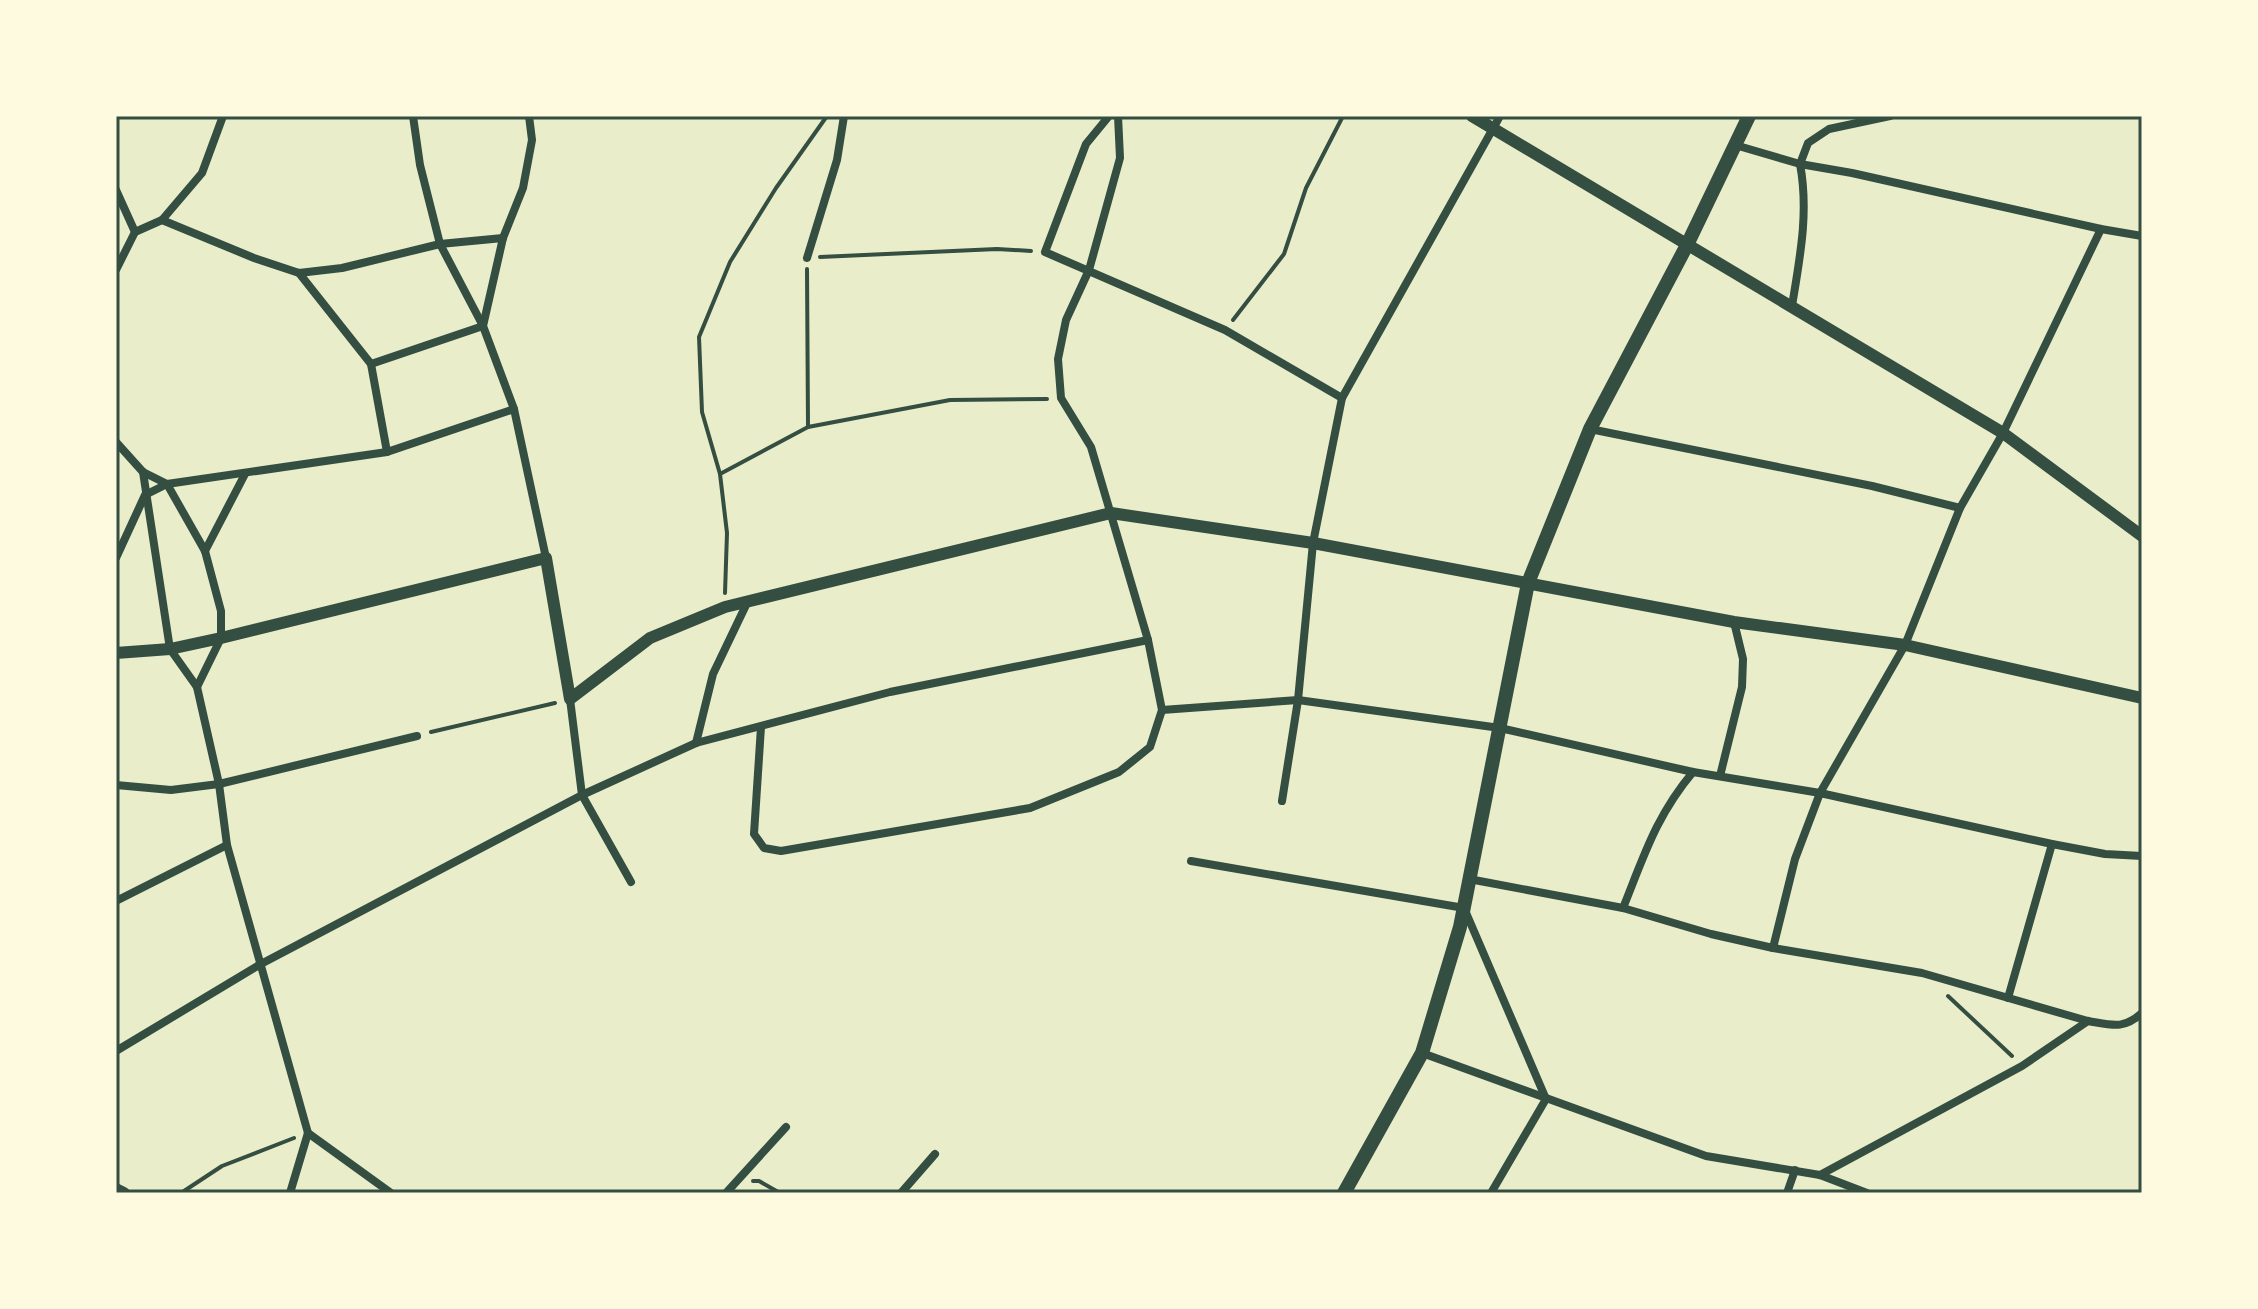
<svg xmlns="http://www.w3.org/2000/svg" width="2258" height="1309" font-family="'Titillium Web',sans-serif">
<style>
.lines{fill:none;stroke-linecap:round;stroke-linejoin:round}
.path{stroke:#344e41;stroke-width:4}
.minor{stroke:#344e41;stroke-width:8}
.tertiary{stroke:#344e41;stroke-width:12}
.secondary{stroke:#344e41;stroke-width:14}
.neatline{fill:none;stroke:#344e41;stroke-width:3}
</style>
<rect width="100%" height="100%" fill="#e9edc9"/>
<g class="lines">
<g class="path">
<polyline points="820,257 997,249 1031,251"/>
<polyline points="807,269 808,427"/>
<polyline points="1233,320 1284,254 1306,188 1343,116"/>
<polyline points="720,474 808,427 950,400 1047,399"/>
<polyline points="725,593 727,533 720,474 702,412 699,337 730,262 776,188 827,116"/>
<polyline points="431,732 555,703"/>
<polyline points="1948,996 2012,1056"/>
<polyline points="753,1181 759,1181 780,1193"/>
<polyline points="181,1193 222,1166 294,1138"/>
</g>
<g class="minor">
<polyline points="529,116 532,140 523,188 503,238 483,326 514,409 546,558"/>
<polyline points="1109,116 1086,144 1045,252 1225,330 1342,398"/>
<polyline points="1735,145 1800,164 1852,173 2101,229 2142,236"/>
<polyline points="1800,164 1808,143 1829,129 1890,116"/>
<polyline points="116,190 135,232"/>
<polyline points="162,220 254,258 299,273 342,268 440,244 503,238"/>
<polyline points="807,258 837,160 844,116"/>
<polyline points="116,270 135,232 162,220 202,173 223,116"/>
<polyline points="299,273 371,364 387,452"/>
<path d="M1792,306C1800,257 1809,212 1800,164"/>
<polyline points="371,364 483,326 440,244 420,165 413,116"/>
<polyline points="1590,429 1872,486 1960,508"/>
<polyline points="116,442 143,472 167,484 205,551 221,611 221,638 197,687"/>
<polyline points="143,472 170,649 197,687 219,784 227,845 308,1133 290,1193"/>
<polyline points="205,551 245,474"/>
<polyline points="116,558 145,495 167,484 387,452 514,409"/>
<polyline points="570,699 582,795 631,882"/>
<polyline points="1162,710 1298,700 1500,728 1693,772 1820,793 2052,844 2105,854 2142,856"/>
<polyline points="761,727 754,834 764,848 781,851 1030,808 1119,772 1150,747 1162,710 1148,640 1091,447 1061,398 1058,359 1066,320 1089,270 1120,158 1118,116"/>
<polyline points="696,743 713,674 747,603"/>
<polyline points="1720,776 1742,687 1743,659 1734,622"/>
<polyline points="116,785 171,790 219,784 417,736"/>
<polyline points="1282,801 1298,700 1313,543 1342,398 1500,116"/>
<polyline points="1191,861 1464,908 1546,1099 1491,1193"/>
<path d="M1469,879L1623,908L1711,934L1773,948L1922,973L2088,1021C2112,1025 2123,1030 2142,1013"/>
<polyline points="116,901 227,845"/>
<path d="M1623,908C1644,856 1656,816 1693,772"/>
<polyline points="1773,948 1795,859 1820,793 1905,645 1960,508 2003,433 2101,229"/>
<polyline points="2008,998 2052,844"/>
<polyline points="116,1051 259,965 582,795 696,743 890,692 1148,640"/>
<polyline points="1422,1053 1706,1156 1820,1175 1867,1193"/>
<polyline points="308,1133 391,1193"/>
<polyline points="1820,1175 2022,1066 2088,1021"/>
<polyline points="726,1193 786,1127"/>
<polyline points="901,1193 935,1154"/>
<polyline points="1787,1193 1795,1170"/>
</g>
<g class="tertiary">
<polyline points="1472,116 2003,433 2142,536"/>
<polyline points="116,653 170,649 221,638 546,558 570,699 650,638 725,607 1111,513 1313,543 1734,622 1905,645 2142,698"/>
<polyline points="116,1189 124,1193"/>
</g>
<polyline class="secondary" points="1344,1193 1422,1053 1460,927 1528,583 1590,429 1687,245 1749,116"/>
</g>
<rect width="2258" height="1309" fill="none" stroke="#fefae0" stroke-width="236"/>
<rect x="118" y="118" width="2022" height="1073" class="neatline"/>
</svg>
